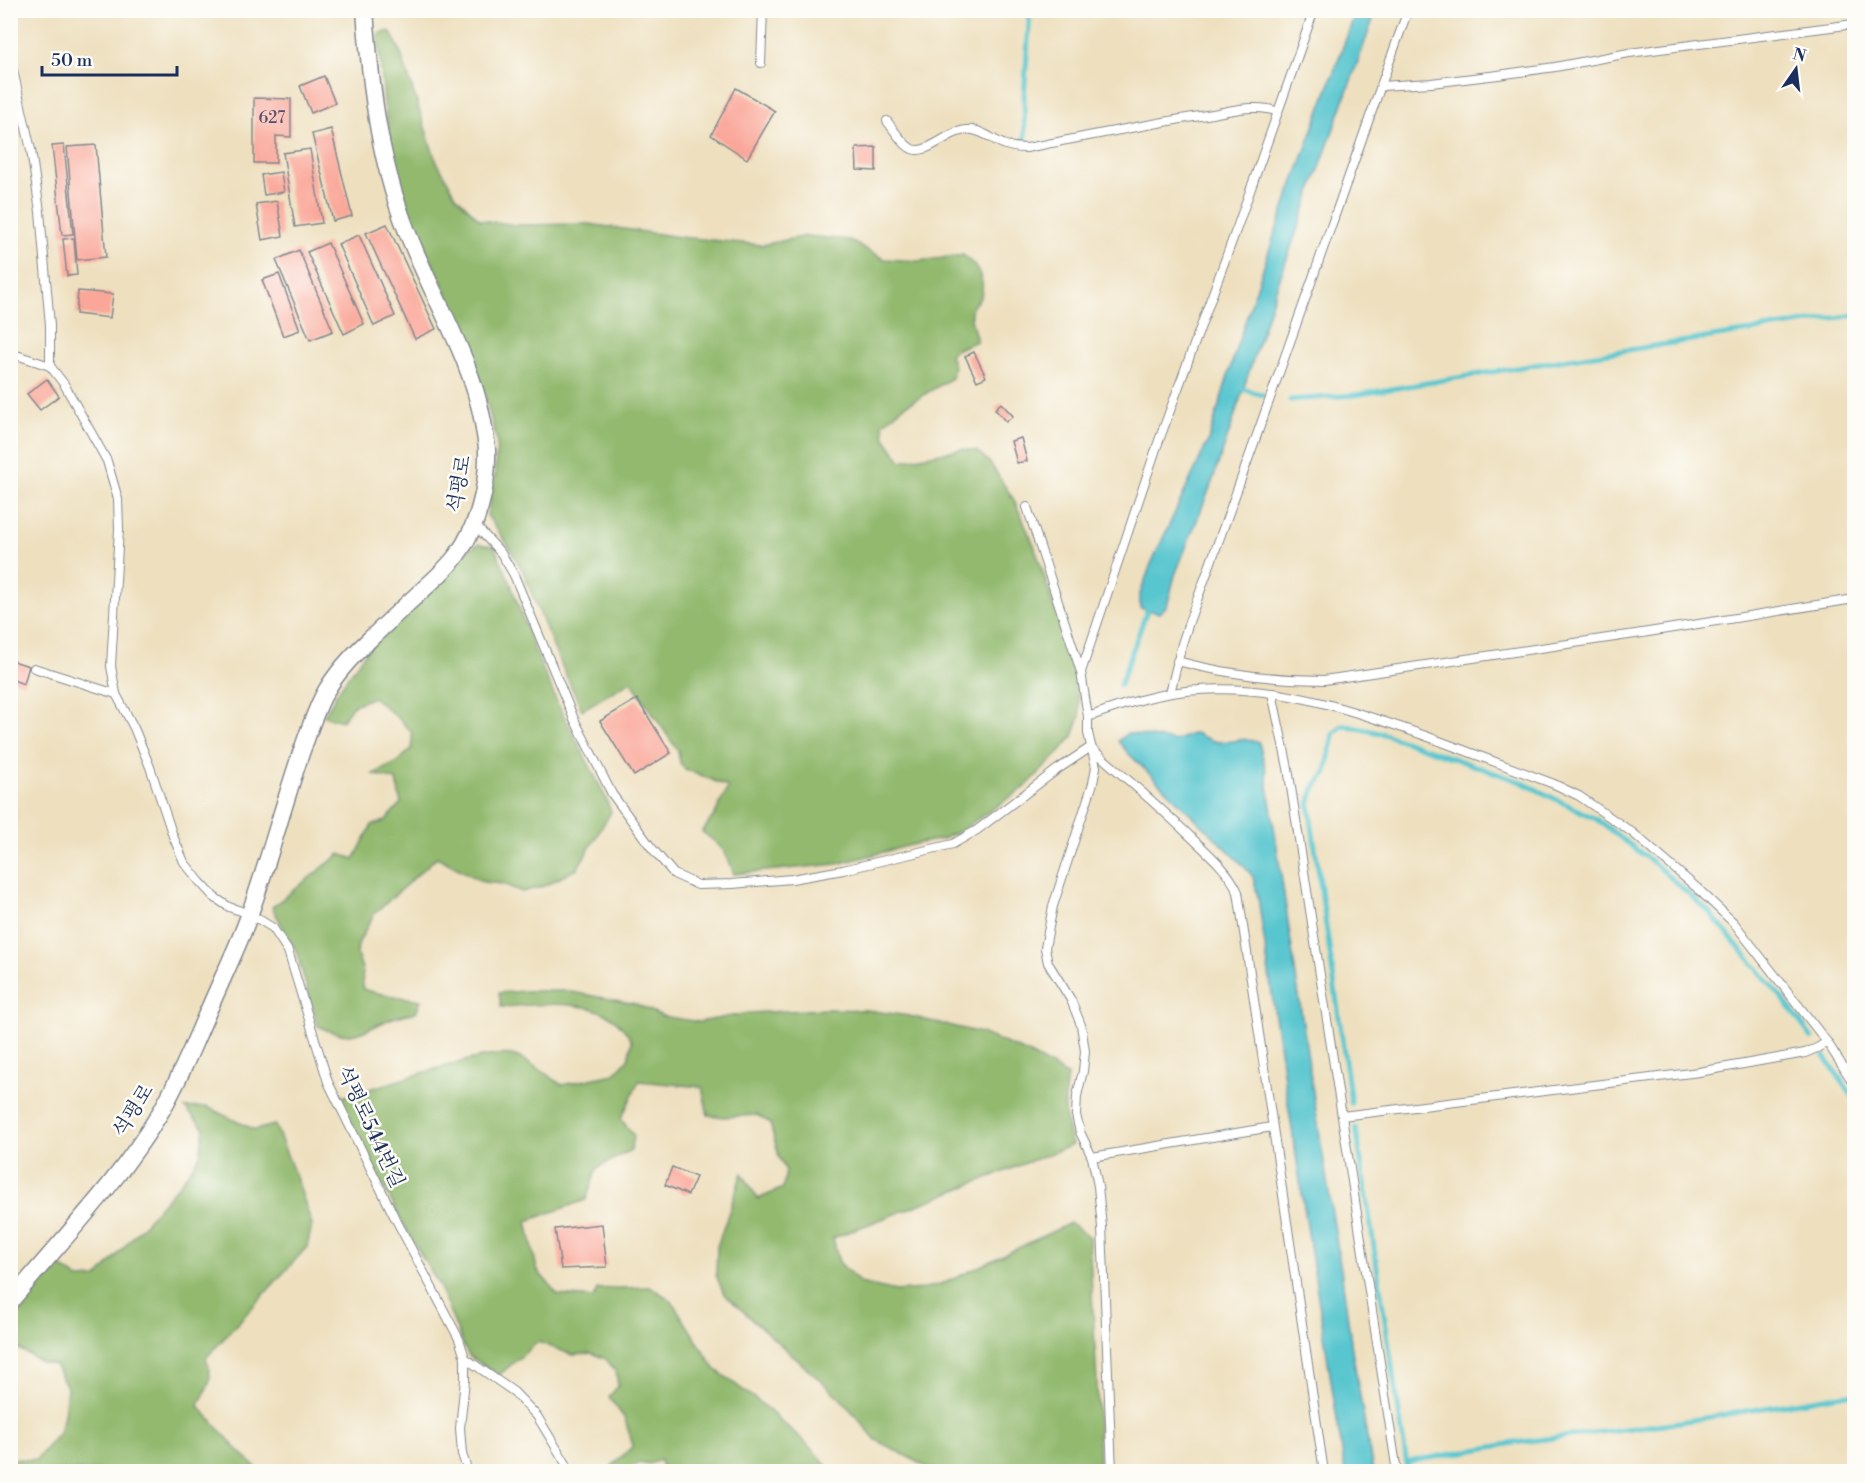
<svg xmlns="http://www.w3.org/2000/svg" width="1865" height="1482" font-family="'Libre Bodoni','Noto Serif KR',serif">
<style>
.forest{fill:#92b96e;stroke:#567466;stroke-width:1.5}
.water{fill:#59c6cf;stroke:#3a7a96;stroke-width:1.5}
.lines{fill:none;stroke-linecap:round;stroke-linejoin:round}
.stream{stroke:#59c6cf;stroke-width:5}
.building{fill:#faa698}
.service-casing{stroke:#84888e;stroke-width:10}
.minor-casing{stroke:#84888e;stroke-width:19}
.service{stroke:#fff;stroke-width:8}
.minor{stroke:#fff;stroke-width:16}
.labels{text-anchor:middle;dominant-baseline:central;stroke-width:5;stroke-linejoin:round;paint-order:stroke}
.number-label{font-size:16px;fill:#534d6c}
.street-label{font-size:20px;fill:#1b2f5e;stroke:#fdfcf7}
</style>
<rect width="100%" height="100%" fill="#fdfcf7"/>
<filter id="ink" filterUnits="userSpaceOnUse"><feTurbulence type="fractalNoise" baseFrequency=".0167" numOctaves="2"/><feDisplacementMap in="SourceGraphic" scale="12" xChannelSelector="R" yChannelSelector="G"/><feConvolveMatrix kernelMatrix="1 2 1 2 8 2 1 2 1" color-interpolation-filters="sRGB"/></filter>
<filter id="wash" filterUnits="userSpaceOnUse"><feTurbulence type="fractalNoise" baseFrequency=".008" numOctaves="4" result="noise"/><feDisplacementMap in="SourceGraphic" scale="24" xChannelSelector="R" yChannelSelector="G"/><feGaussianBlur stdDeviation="1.35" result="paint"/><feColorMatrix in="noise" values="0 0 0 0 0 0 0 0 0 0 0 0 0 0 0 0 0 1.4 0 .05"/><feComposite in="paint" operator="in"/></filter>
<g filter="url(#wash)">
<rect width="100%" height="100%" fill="#eee0bf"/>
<g class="forest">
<path d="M390,31L399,48L435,158L456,196L480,220L516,225L588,224L680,237L762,245L806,236L849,240L884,259L920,261L963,255C976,265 986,279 981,296C979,301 974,303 972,308C968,317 975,332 977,341L955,350L950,355L954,367L952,378L903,407L883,424L885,438L901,461L961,449L977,451L990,463L1014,500L1034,545L1076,674L1080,717L1073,736L1056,756L1024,788L961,830L942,839L915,844L837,864L734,874C726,851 722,846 702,832L715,814L728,787L696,773L686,770L680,763L678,751L631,681L582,710L554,649L523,571L506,542L487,515L495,476L497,441L486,400L467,338L441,281L413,224L393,158L384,102L378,34Z"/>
<path d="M478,544L494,546L510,582L532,644L557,702L605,796L611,812L577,869L544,886L522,892L503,884L483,882L437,857L374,914L358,944L357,955L362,968L363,989C382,996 401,997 421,1000L416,1012C408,1014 400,1016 393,1018C361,1031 354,1044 318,1026L296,951L272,907L340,854L354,859L372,825L385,821L401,803L396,780L373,774L398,762L412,748V733L399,719L373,697L352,706L342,721L324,716L340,688L366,652L464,553Z"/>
<path d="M526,991H566L636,1004L662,1016L699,1022L749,1013L826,1009L866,1010L909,1016L981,1033L1028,1053L1067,1075C1063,1103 1064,1118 1072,1145L833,1238L839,1262L860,1283L896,1291L923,1289L947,1282L1070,1223L1089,1237L1097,1384L1099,1471H934L876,1440L841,1399L724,1294L716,1275L717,1247L742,1173L758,1199L783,1188L786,1171L779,1157L770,1123L757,1115L723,1117L708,1115L702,1087L639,1081L621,1119L634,1136L631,1150L597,1168L586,1200L527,1221L537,1270L558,1295L594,1298L597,1289L651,1287L671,1300L715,1369L758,1401L804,1441L832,1471H663L660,1460L649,1464L639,1462C628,1471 624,1473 611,1467L633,1446L625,1419L609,1397L618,1386L616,1372L606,1359L591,1353L573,1355L538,1342L499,1375L469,1356L464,1347L439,1285L403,1224L373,1165L346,1116L341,1097C375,1090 490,1046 515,1056C532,1062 548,1076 562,1085L614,1074L628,1059L632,1041C628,1035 624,1028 618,1023C593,997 534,1005 501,1007L499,993Z"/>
<path d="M207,1107L255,1130L275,1125L299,1185L312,1225L307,1247L206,1358C214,1381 209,1386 198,1405L235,1447L260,1471H11V1459L36,1460L59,1433L64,1415L67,1387L55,1365L41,1362L11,1344V1318L55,1263L79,1279L97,1278L183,1180L200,1155L204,1128L185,1108Z"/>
</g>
<g class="water">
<polygon points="1356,11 1376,11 1275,292 1231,427 1211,485 1175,575 1167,606 1159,613 1140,608 1140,594 1151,564 1209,439 1237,346 1273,239"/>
<path d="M1127,733L1174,741L1195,733C1202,736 1213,743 1222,742C1237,742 1244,736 1259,743L1265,766L1313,1092L1342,1276L1352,1350L1373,1471H1345L1284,1078L1258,897L1253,877L1244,866L1129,754L1118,741Z"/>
</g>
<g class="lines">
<g class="stream">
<polyline points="1025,138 1024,97 1030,10"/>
<polyline points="1239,388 1263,395"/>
<polyline points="1290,400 1355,395 1570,359 1854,315"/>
<polyline points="1120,685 1149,605"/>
<polyline points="1824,1056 1854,1098"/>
<polyline points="1351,1103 1309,804 1315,786 1326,773 1333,734 1343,725 1384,734 1521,782 1596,819 1654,863 1709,912 1783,999 1812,1038"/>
<polyline points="1356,1128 1408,1472"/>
<polyline points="1407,1462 1514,1443 1680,1422 1854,1393"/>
</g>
</g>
<g id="blocks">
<g class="building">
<polygon points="324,76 335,103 311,113 300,86"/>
<polygon points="736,88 775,111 747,159 711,135"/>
<polygon points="254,98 291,99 291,137 276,136 276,163 254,163"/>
<polygon points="331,129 352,216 333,221 312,134"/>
<polygon points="64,145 73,234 62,235 52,146"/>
<polygon points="96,145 106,257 77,260 67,147"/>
<polygon points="876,147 876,171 857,170 856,148"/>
<polygon points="310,149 322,223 295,227 283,153"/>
<polygon points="281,172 284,192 264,195 261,175"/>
<polygon points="277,201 283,236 262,240 256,204"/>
<polygon points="387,224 436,329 415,339 366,233"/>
<polygon points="359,235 395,316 374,326 338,244"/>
<polygon points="74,238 77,275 67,276 63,239"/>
<polygon points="328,243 364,324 344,334 307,252"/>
<polygon points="299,250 333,331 310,340 276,260"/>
<polygon points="279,274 300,330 283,336 262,280"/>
<polygon points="78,291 113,294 110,318 76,314"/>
<polygon points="974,352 986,377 977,381 965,356"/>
<polygon points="47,379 59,396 40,410 27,394"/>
<polygon points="1001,403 1013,416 1006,422 995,409"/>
<polygon points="1021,438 1027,461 1017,463 1011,441"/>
<polygon points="10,660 29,666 24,684 10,679"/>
<polygon points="637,699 671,753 634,776 600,721"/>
<polygon points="672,1167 696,1177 688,1195 665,1185"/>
<polygon points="602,1224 607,1267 561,1269 555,1229"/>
</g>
</g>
</g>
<g filter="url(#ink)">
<use href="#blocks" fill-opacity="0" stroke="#84888e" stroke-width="1.5"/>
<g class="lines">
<defs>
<g id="service">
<polyline points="10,57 31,150 40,212 50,325 50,366"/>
<polyline points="761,63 763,10"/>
<polyline points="1381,86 1431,83 1498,75 1555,67 1629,53 1854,24"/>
<path d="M887,121C894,130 902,144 912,149C928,156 952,126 973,130C985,132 993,140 1003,144C1010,147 1018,148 1026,148C1084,137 1142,125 1200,116C1224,113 1255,102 1278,112"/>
<polyline points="10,353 50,366"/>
<polyline points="50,366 64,384 107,461 118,499 119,529 111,666 116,694 134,728 150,767 173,836 184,862 200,882 214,897 229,907 250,914 273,928 288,951 328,1082 394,1216 459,1339 465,1358 465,1380 460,1428 462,1454 468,1472"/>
<polyline points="1027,507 1081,672"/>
<polyline points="475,525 501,553 514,575 574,719 612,794 651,847 674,874 698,885 732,884 792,879 843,870 953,844 977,830 1058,769 1091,747"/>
<path d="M1177,661C1225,674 1274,680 1324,680L1642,633L1854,599"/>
<polyline points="34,668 116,694"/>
<path d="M1170,693L1182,644L1190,619C1265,417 1335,213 1408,10"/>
<polyline points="1272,693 1288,768 1397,1472"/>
<path d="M1088,717C1124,704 1160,692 1199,690C1280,684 1359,712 1434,739C1474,754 1514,769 1554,784L1579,796L1633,833L1697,888L1734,923L1827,1042L1854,1084"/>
<path d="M1091,748C1126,778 1160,807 1193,839C1210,855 1228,870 1238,892L1324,1472"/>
<polyline points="1342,1116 1699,1072 1805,1053 1817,1048 1827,1042"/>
<polyline points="1092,1157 1272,1127"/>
<polyline points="465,1358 514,1392 537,1416 571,1472"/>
<polyline points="1112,1472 1102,1227 1098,1186 1092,1157 1080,1132 1076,1115 1077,1096 1083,1071 1085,1051 1081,1025 1071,1000 1048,963 1045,948 1053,906 1093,783 1096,767 1088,733 1088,717 1081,672 1157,446 1239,222 1314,10"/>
</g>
<path id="minor" d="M10,1302C61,1240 119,1182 160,1113C180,1080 194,1042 210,1007C223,976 239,945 250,913C269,860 283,806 301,753C309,732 315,710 326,691C337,672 352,656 368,641C384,626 399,611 416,596C430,583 446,570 457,555C478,527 488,486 487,451C487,442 484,432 483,422C471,358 437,305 413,246C380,170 371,92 365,10"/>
</defs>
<use href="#service" class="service-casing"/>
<use href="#minor" class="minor-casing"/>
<use href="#service" class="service"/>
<use href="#minor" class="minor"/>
</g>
</g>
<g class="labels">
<g class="number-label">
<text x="272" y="118">627</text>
</g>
<g class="street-label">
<text transform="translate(460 484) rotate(-80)">석평로</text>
<text transform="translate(134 1111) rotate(-58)">석평로</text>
<text transform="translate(370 1127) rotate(65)">석평로544번길</text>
</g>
</g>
<rect width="1865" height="1482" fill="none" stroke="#fdfcf7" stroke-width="36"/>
<g transform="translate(1796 69) rotate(14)" stroke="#fdfcf7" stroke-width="4.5" paint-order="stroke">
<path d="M0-4.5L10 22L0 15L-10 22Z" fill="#1b2f5e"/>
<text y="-9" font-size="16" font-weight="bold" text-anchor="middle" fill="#1b2f5e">N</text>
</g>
<path d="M42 66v9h135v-9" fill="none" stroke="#1b2f5e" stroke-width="3"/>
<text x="51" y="66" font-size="18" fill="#1b2f5e" stroke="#fdfcf7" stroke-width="4.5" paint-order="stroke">50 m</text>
</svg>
